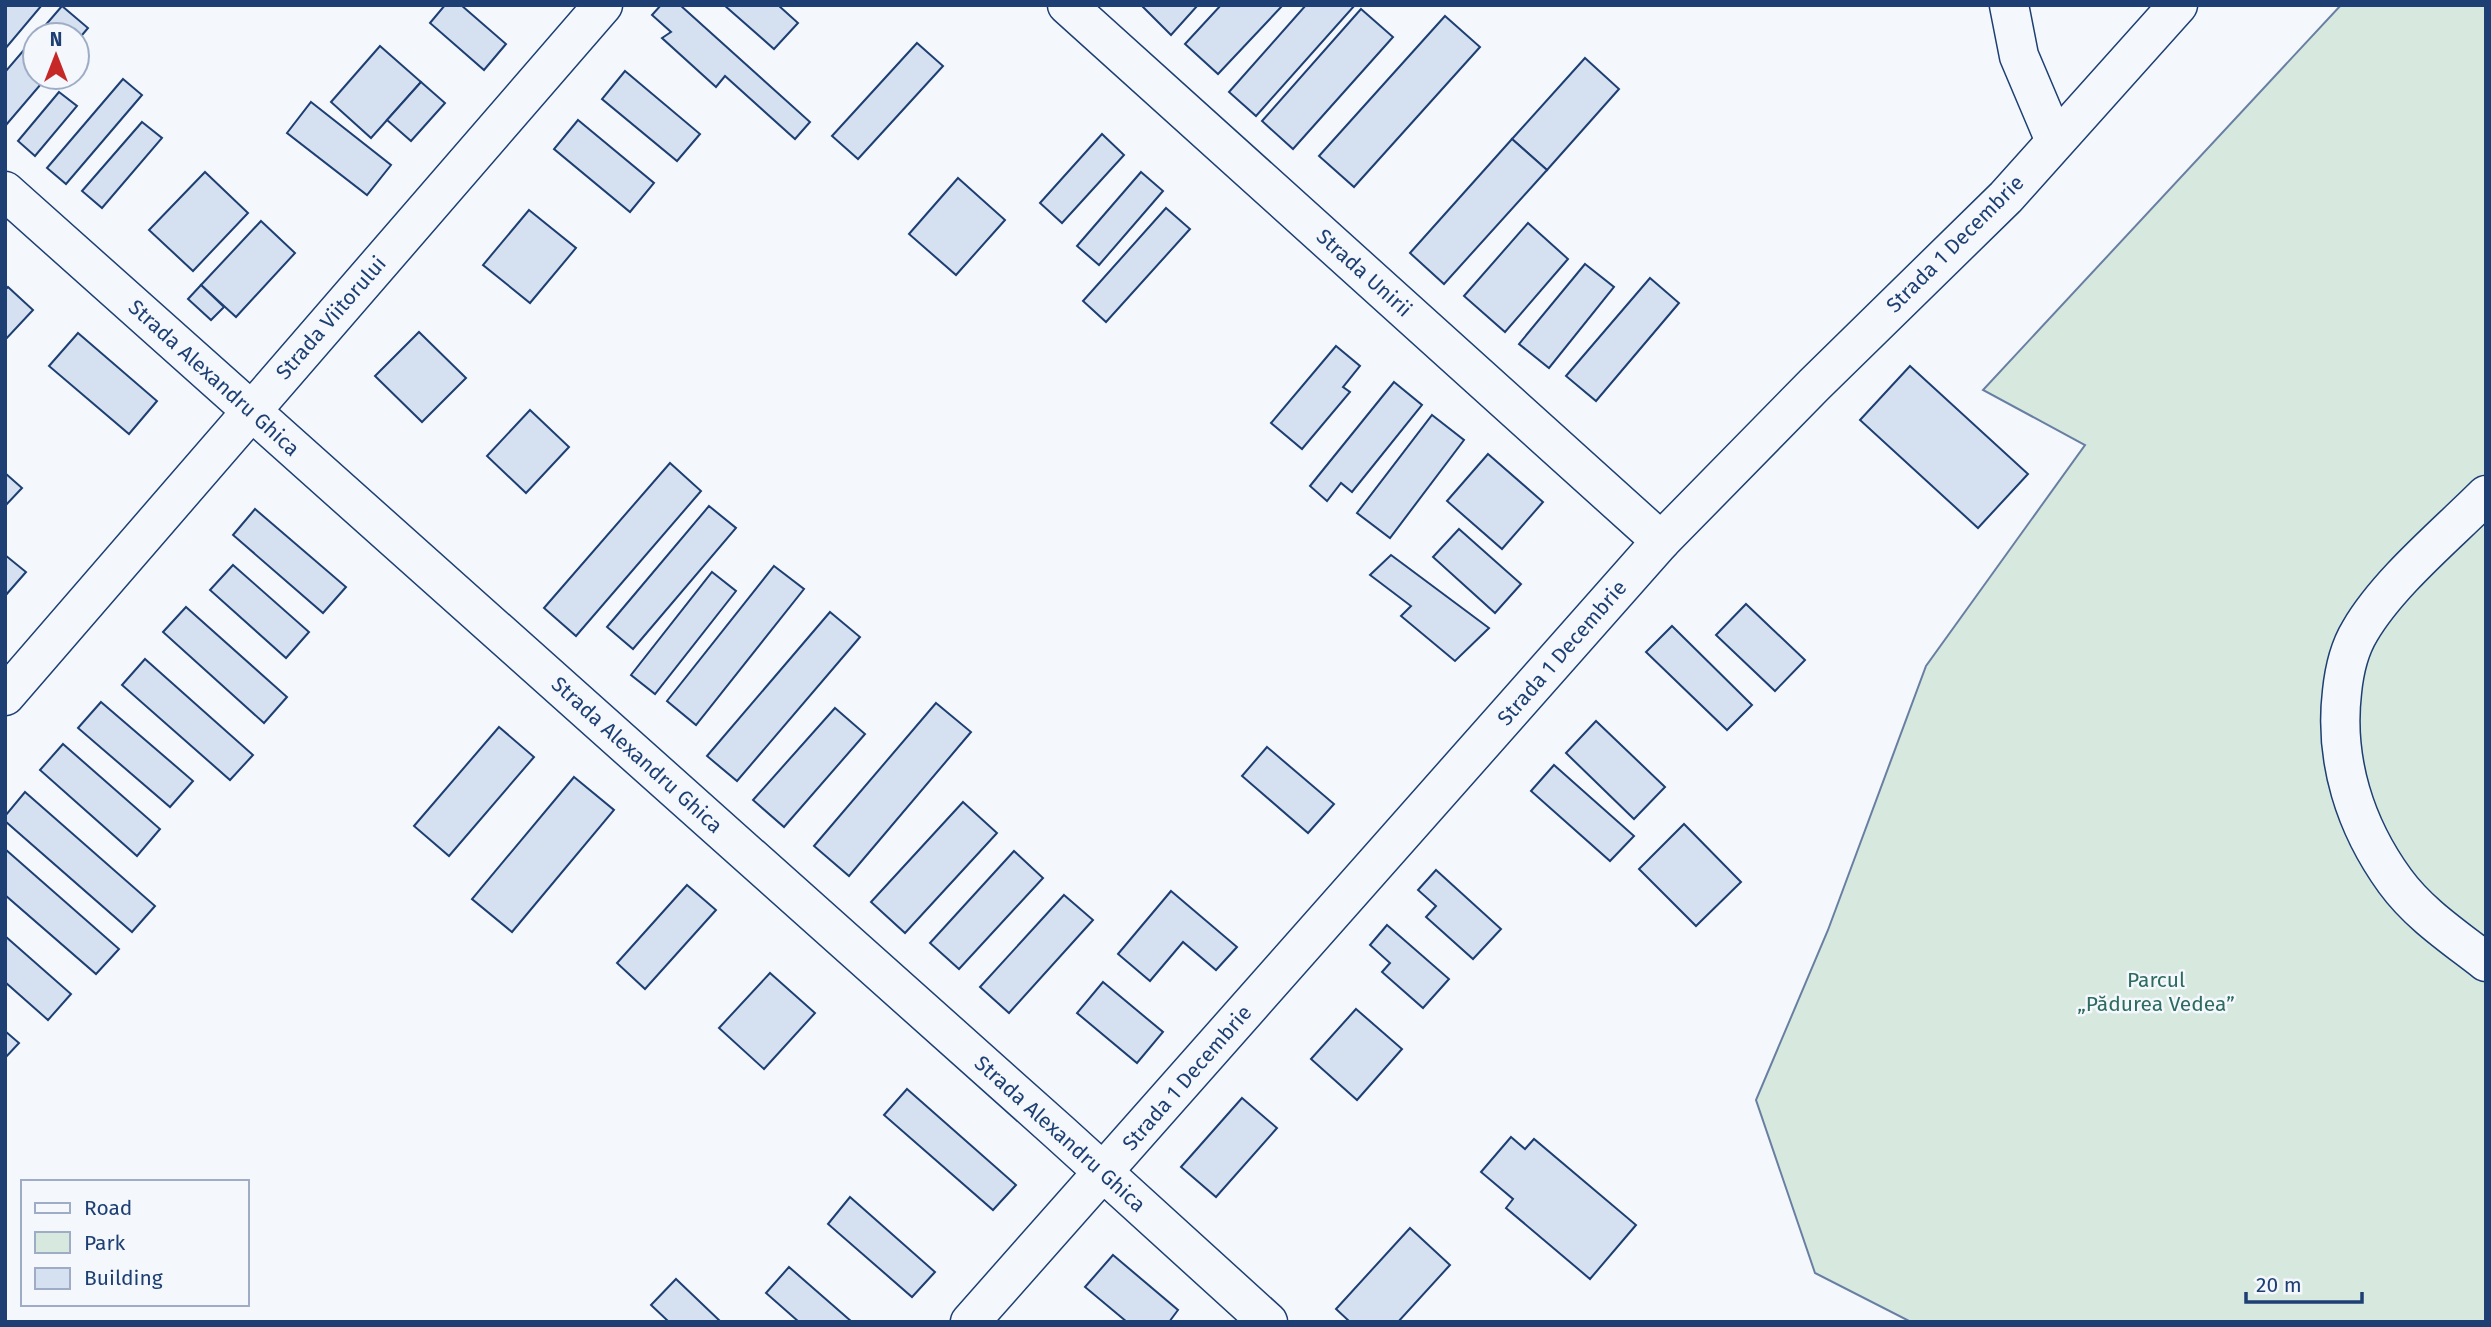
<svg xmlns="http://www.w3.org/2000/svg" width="2491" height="1327" font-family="'Fira Sans',sans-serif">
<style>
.green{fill:#d7e8df;stroke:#687fa3;stroke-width:2}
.building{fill:#d5e0f0;stroke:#1d3f73;stroke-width:2}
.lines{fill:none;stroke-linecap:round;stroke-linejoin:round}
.minor-casing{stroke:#1d3f73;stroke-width:41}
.minor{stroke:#f4f7fb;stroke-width:38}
.labels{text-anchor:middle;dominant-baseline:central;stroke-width:5;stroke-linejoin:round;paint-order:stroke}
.street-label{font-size:21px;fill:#1d3f73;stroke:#f4f7fb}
.park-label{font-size:21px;fill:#2c6c60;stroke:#f4f7fb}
</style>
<rect width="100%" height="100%" fill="#f4f7fb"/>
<polygon class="green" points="2341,5 2486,5 2486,1322 1911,1322 1815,1273 1756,1100 1828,930 1926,666 2085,445 1983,390"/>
<g class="building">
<polygon points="5,5 42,5 5,49"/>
<polygon points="445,5 461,5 506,44 484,70 430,23"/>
<polygon points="661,5 680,5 810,122 795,139 725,76 716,87 662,38 671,32 652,15"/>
<polygon points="724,5 778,5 798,23 774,49"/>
<polygon points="1141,5 1198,5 1171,35"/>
<polygon points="1221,5 1283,5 1218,74 1185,44"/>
<polygon points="1306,5 1355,5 1256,116 1229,92"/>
<polygon points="62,6 88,28 77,41 77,35 37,35"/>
<polygon points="1361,9 1393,37 1293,149 1262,121"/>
<polygon points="1445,16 1480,47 1354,187 1319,156"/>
<polygon points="35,37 35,77 47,77 6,125 5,72"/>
<polygon points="917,43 943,66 858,159 832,136"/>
<polygon points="380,46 421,82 371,138 331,102"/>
<polygon points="1585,58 1619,89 1547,170 1512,139"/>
<polygon points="625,71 700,134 677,161 602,99"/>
<polygon points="123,79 142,95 66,184 47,168"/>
<polygon points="421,82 445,103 411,141 387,120"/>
<polygon points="59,92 77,106 35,156 18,141"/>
<polygon points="311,102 391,165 367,195 287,133"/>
<polygon points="578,120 654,183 630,212 554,149"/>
<polygon points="142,122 162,138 102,208 82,191"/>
<polygon points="1102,134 1124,155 1062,223 1040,203"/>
<polygon points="1512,139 1547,170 1444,284 1410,253"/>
<polygon points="205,172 248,213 193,271 149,230"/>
<polygon points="1141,172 1163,191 1099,265 1077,246"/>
<polygon points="958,178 1005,220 956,275 909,234"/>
<polygon points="1166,208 1190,229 1106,322 1083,301"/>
<polygon points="529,210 576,248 530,303 483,265"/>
<polygon points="261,221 295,253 236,317 201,285"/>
<polygon points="1528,223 1568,259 1505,332 1464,296"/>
<polygon points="1585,264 1614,287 1549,368 1519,344"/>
<polygon points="1650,278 1679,303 1596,401 1566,376"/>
<polygon points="201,285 224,307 211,320 188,299"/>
<polygon points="8,287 33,310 5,340 5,290"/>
<polygon points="419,332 466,378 422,422 375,376"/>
<polygon points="78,333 157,401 129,434 49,366"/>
<polygon points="1336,346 1360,366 1343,387 1350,392 1302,449 1271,423"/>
<polygon points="1910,366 2028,474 1978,528 1860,420"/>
<polygon points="1394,382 1422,405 1352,492 1341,483 1327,501 1310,486"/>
<polygon points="530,410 569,447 526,493 487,456"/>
<polygon points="1432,415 1464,440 1390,538 1357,513"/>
<polygon points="1488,454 1543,502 1502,549 1447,501"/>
<polygon points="670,463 701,491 576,636 544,608"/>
<polygon points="5,473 22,488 5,506"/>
<polygon points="709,506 736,528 633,649 607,627"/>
<polygon points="255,509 346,587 323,613 233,535"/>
<polygon points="1459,529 1521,584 1495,613 1433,557"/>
<polygon points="5,555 26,572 5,596"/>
<polygon points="1391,555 1489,628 1455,661 1401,616 1411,606 1370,575"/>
<polygon points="233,565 309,632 286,658 210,590"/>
<polygon points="774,566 804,589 696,725 667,701"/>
<polygon points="712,572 736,591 655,694 631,675"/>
<polygon points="1746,604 1805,660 1775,691 1716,635"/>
<polygon points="186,607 287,697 264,723 163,632"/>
<polygon points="830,612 860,637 737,781 707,756"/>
<polygon points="1672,626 1752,705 1727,730 1646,652"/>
<polygon points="145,659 253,755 230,780 122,685"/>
<polygon points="101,702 193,781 170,807 78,728"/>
<polygon points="936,703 971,732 849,876 814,846"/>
<polygon points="835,708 865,734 784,827 753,800"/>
<polygon points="1596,721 1665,787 1634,819 1566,753"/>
<polygon points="499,727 534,757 449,856 414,826"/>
<polygon points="63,744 160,829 137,856 40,770"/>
<polygon points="1267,747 1334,804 1308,833 1242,776"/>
<polygon points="1554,765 1634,836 1610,861 1531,791"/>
<polygon points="574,777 614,810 512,932 472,899"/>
<polygon points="25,792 155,906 132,932 5,821 5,816"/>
<polygon points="963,802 997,833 905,933 871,902"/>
<polygon points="1684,824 1741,882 1696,926 1639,869"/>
<polygon points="5,849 119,949 96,974 5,895"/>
<polygon points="1014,851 1043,878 959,969 930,943"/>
<polygon points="1436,870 1501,929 1473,959 1426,917 1436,906 1418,890"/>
<polygon points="687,885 716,910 645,989 617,963"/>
<polygon points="1171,891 1237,947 1216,970 1183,942 1150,981 1118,954"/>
<polygon points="1064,895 1093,920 1009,1013 980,987"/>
<polygon points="1387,925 1449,979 1423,1008 1382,972 1390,963 1370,945"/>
<polygon points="5,936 71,994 48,1020 5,982"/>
<polygon points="770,973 815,1013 764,1069 719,1028"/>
<polygon points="1103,982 1163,1032 1137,1063 1077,1013"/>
<polygon points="1356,1009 1402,1049 1357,1100 1311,1059"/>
<polygon points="5,1031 19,1043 5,1058"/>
<polygon points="907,1089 1016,1185 993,1210 884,1115"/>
<polygon points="1242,1098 1277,1128 1216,1197 1181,1167"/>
<polygon points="1511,1137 1525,1149 1534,1139 1636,1225 1590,1279 1506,1208 1513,1199 1481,1172"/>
<polygon points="850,1197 935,1272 912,1297 828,1224"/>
<polygon points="1410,1228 1450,1265 1398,1322 1350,1322 1336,1309"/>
<polygon points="1113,1255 1178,1310 1169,1322 1127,1322 1085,1287"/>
<polygon points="789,1267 852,1322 799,1322 766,1293"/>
<polygon points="676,1279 721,1322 669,1322 651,1305"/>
</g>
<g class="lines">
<defs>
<g id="minor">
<polyline points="1067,5 1661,541"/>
<polyline points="2009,5 2019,56 2055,141"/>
<polyline points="5,191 1059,1132 1268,1322"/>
<path d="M2486,495C2446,535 2388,583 2360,631C2349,649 2344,672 2342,692C2334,760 2355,826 2395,881C2419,914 2454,937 2486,962"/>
<polyline points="5,696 603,5"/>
<polyline points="970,1322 1661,541 1814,385 2006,197 2178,5"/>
</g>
</defs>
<use href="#minor" class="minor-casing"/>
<use href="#minor" class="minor"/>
</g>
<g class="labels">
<g class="street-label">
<text transform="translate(1955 244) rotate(-45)">Strada 1 Decembrie</text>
<text transform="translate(1364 273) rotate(42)">Strada Unirii</text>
<text transform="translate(331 318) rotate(-49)">Strada Viitorului</text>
<text transform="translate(214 378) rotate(42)">Strada Alexandru Ghica</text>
<text transform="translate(1562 653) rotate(-49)">Strada 1 Decembrie</text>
<text transform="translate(637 755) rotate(42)">Strada Alexandru Ghica</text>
<text transform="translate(1187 1078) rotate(-49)">Strada 1 Decembrie</text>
<text transform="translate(1060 1134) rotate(42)">Strada Alexandru Ghica</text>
</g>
<g class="park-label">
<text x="2156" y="980">Parcul<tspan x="2156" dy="24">„Pădurea Vedea”</tspan></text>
</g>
</g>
<rect width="2491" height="1327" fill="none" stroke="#1d3f73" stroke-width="14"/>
<rect x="21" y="1180" width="228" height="126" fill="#f4f7fb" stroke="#9eadc5" stroke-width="2"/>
<rect x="35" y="1203" width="35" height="10" fill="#f4f7fb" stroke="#9eadc5" stroke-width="2"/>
<text x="84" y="1215" font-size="21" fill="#1d3f73">Road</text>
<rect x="35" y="1232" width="35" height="21" fill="#d7e8df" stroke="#9eadc5" stroke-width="2"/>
<text x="84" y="1250" font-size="21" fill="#1d3f73">Park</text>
<rect x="35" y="1268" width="35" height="21" fill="#d5e0f0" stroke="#9eadc5" stroke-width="2"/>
<text x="84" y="1285" font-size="21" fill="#1d3f73">Building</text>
<g transform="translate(56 56)"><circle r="33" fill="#f4f7fb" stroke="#9eadc5" stroke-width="2"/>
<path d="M0-5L12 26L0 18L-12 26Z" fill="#c62828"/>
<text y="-10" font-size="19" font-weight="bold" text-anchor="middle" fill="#1d3f73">N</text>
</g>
<path d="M2246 1292v10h116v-10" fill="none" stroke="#1d3f73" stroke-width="3.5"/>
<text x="2256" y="1292" font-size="21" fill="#1d3f73" stroke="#f4f7fb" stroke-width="5" paint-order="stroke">20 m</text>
</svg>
